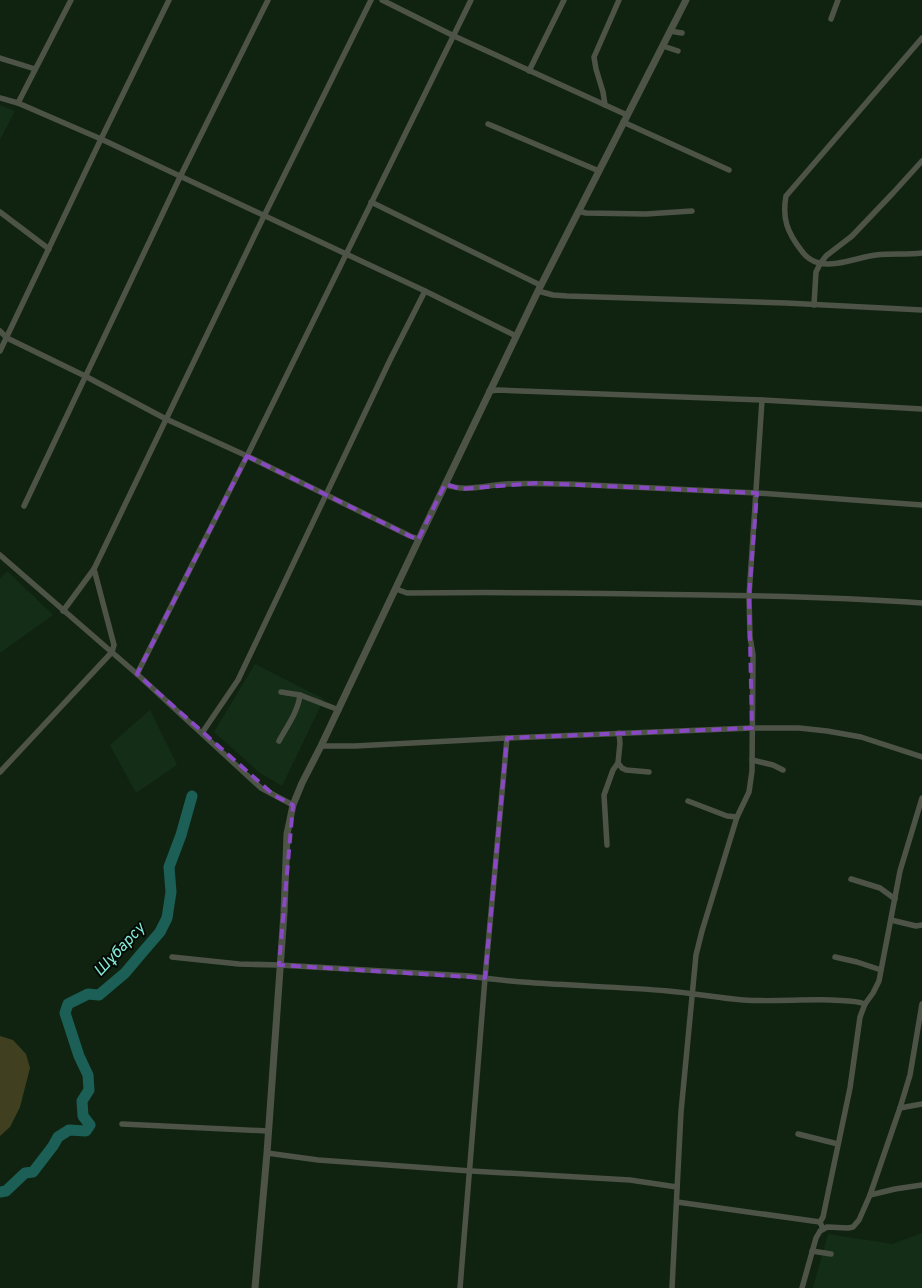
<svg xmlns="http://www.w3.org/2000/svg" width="922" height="1288" font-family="Overpass,sans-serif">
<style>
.built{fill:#142d16}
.green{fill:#404020}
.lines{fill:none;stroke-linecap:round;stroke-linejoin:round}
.river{stroke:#1c5f56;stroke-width:11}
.minor{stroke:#4e5348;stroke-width:5.5}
.tertiary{stroke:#4e5348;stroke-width:7}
.marked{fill:none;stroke:#8a49c4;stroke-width:4;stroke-dasharray:10 6;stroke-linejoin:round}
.labels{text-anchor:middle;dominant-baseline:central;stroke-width:4;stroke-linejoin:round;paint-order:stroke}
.water-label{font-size:16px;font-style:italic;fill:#85ead9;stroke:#040a04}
</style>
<rect width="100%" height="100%" fill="#102311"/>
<g class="built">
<polygon points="0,105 15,111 0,140"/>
<polygon points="7,571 53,615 0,653 0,579"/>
<polygon points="255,664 324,699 282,786 260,773 214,732"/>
<polygon points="150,710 177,765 136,793 110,745"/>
<polygon points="922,1233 922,1288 813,1288 828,1234 892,1244"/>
</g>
<polygon class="green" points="0,1036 13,1040 26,1054 30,1068 20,1107 10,1127 0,1136"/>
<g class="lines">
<polyline class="river" points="0,1192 6,1191 25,1173 33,1172 53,1146 58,1137 69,1130 86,1131 90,1125 83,1116 82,1101 89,1090 88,1075 79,1056 65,1013 68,1004 88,994 99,995 125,973 141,954 160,932 167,918 171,892 169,867 181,835 192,796"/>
<g class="minor">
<polyline points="382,0 454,36 627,115"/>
<polyline points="831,19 838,0"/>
<polyline points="670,31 682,33"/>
<path d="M922,38L786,196C782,218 787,232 801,250C805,256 811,261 819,263C836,267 859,257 876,255C891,253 907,255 922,253"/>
<polyline points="663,46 678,51"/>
<polyline points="0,58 35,69"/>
<polyline points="529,71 564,0"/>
<polyline points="0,98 18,103 101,139 425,291 516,336"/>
<polyline points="18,103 71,0"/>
<polyline points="605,105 603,92 596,69 594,57 619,0"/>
<polyline points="623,122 729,170"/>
<polyline points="488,124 599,171"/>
<polyline points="371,202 540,285"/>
<polyline points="578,211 586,213 646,214 692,211"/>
<polyline points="0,212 49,249"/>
<polyline points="538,291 553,295 567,296 786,303 922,310"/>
<polyline points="814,305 816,272 820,264 826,256 852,236 893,193 922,161"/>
<polyline points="0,331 7,338 85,376 166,419 247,456 410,536 419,539"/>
<polyline points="0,351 101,139 169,0"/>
<polyline points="489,391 498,390 762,400 922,409"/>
<path d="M445,484C464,493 486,485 506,484C527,483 548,484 569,484L757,493L922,505"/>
<polyline points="24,506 180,177 268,0"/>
<polyline points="0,555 137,674 261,788 293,805"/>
<path d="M396,589L407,593C507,592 606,593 706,595C778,596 850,598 922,603"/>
<polyline points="63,611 94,569 264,216 371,0"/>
<polyline points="137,674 247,456 471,0"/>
<polyline points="281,692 300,695 339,710"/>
<polyline points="202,733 238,680 390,360 425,291"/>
<polyline points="619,733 620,743 618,763 622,768 626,770 649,772"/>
<path d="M279,741C287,726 298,712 300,695"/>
<polyline points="321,746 355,746 507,738 752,728 799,728 827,731 861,737 922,757"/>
<polyline points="752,760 773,765 783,770"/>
<polyline points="0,772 112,652 114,645 94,569"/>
<polyline points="688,801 727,816 737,817"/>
<polyline points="607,845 604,795 613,770 618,763"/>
<polyline points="851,879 880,888 895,899"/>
<polyline points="891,920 916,926 922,925"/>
<path d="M172,957L239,964L279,965L470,976C535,986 602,985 668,991C693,993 718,998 743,1000C773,1002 802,999 831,1000C843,1001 854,1000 865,1004"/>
<polyline points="835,957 857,962 881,970"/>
<polyline points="900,1108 922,1104"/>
<polyline points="122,1124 268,1131"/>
<polyline points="798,1134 838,1144"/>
<polyline points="267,1153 318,1160 471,1171 630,1180 677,1187"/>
<polyline points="870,1195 895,1189 922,1185"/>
<polyline points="677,1202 820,1222"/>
<polyline points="823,1229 820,1222 823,1217 850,1088 860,1017 865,1004 873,993 879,981 900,871 922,798"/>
<polyline points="812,1251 831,1254"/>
<polyline points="460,1288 485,978 507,738"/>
<polyline points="672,1288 681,1112 696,955 702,931 737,817 749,792 752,771 753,655 750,637 749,596 762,400"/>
<polyline points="802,1288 816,1238 820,1231 827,1227 848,1228 853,1227 859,1220 870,1195 900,1108 910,1075 922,1004"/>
</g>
<polyline class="tertiary" points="255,1288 267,1153 284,913 287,834 293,805 302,783 321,746 419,539 538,291 686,0"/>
</g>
<path class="marked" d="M247,456L418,540L445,484L461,489L538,483L757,493L749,596L752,728L507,738L485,978L279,965L293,805L275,796L137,674Z"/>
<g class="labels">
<g class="water-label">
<text transform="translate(120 950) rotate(-47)">Шұбарсу</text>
</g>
</g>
</svg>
